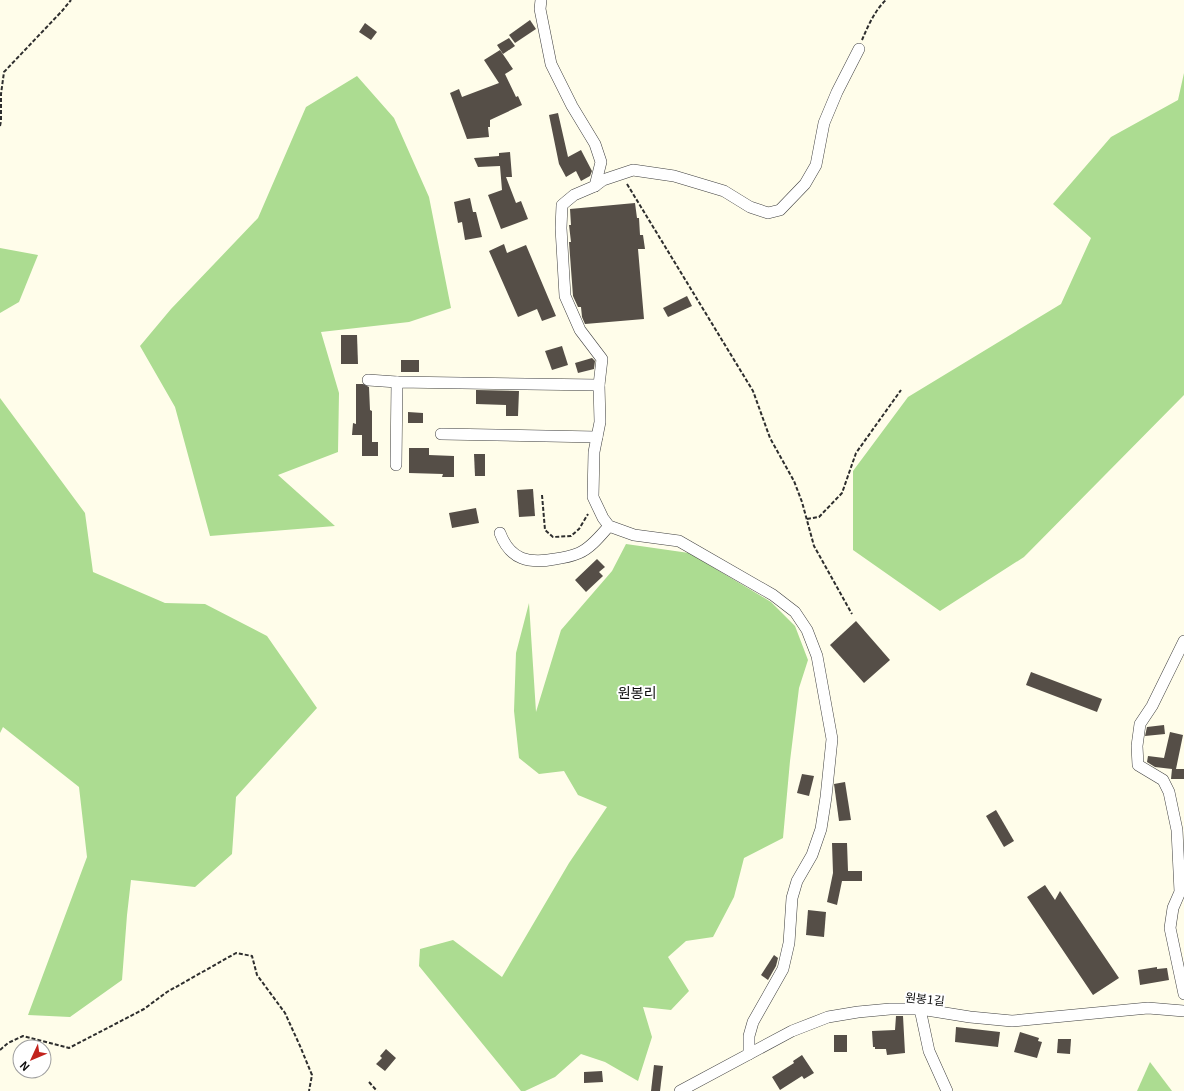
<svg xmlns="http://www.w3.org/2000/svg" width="1184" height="1091" font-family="Georgia,'Noto Sans KR',serif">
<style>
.forest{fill:#acdc91}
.building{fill:#554e47}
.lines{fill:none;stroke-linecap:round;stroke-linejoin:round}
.street-casing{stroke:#3f3f3f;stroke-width:12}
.path{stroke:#2e2e2e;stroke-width:2;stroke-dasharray:4 2;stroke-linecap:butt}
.street{stroke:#fff;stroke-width:11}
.labels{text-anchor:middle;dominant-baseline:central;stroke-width:4;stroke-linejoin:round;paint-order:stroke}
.street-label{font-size:12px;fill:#0c0c0c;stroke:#fff}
.quarter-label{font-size:14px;fill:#0c0c0c;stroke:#fff}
</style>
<rect width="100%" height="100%" fill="#fffdea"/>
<g class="forest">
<polygon points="1184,73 1184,395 1024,557 940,611 853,550 853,471 908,397 1061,304 1091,238 1053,204 1111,137 1178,100"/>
<polygon points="357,76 394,118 429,197 451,308 409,322 321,332 339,393 338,452 278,475 335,526 210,536 175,407 140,346 171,309 258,218 306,107"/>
<polygon points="0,248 38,255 19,302 0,313"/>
<polygon points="0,398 85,513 93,572 165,603 205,604 267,636 317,708 236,797 232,854 195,887 131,880 127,915 122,980 70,1017 28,1015 87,857 79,787 3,727 0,733"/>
<polygon points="626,544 689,553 771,602 795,626 808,660 799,688 790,761 783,838 744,858 734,897 713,937 686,941 668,957 689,991 671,1010 643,1007 652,1037 638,1081 605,1062 581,1054 555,1077 525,1091 521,1091 419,966 420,949 453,940 502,977 569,863 607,807 578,795 564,771 539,774 519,758 514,711 516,653 529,603 536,712 561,630 612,571"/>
<polygon points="1150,1062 1172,1091 1137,1091"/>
</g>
<g class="building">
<polygon points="530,20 536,29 515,43 509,35"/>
<polygon points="365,23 377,32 371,40 359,32"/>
<polygon points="509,38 515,46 503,54 497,45"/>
<polygon points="500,50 513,69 505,74 516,97 518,96 522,105 490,120 490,127 488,127 489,137 467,139 450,93 459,89 462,97 499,83 484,60"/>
<polygon points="558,113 568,157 581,150 592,171 590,176 581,181 576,171 566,177 559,164 549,115"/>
<polygon points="510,152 512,177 506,177 516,203 521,201 528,219 501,229 488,195 502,190 500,166 478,167 474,158 499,156 499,153"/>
<polygon points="470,198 473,212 476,212 482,237 465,240 462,222 458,223 454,202"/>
<polygon points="635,203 637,218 639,218 640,235 643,235 645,249 638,249 644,319 585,324 582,317 581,307 578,307 573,296 569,242 571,242 569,225 571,225 570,209"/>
<polygon points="504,244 507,253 526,245 556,316 542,321 537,309 518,317 489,251"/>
<polygon points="687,296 692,306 668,317 663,308"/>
<polygon points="341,335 357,335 358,364 341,364"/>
<polygon points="562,346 568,365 552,370 545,351"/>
<polygon points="592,358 595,361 594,369 578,373 575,363"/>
<rect x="401" y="360" width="18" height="12"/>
<polygon points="356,384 363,384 369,387 370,410 372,411 372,442 378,442 378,456 362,456 362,435 352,435 353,423 356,424"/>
<polygon points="476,390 519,391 518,416 506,416 506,405 476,404"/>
<polygon points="408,412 423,413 423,423 408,423"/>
<polygon points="409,448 429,448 429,455 454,456 454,477 442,477 443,474 409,473"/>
<polygon points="474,454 485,454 485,476 475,476"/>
<polygon points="533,489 535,516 519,517 517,490"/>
<polygon points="476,508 479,523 452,528 449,513"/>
<polygon points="597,559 605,567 599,572 603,576 586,592 575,580"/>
<polygon points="856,621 890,660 864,683 830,645"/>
<polygon points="1031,672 1102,699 1097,712 1026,685"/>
<polygon points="1164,725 1165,734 1145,736 1147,727"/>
<polygon points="1170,732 1183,735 1176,769 1184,769 1184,779 1171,779 1172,769 1155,767 1147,762 1148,756 1164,758"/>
<polygon points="802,774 814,776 809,796 797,793"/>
<polygon points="845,782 851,820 839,821 834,784"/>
<polygon points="996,810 1014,841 1004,847 986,816"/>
<polygon points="832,843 847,843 848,871 862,871 862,881 842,881 837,905 827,902 833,873"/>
<polygon points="1045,885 1055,900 1060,891 1119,978 1093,995 1027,897"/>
<polygon points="808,910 826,912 824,937 806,935"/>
<polygon points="774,955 778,958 776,966 768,980 761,975"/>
<polygon points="1157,967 1157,969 1167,968 1169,980 1140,985 1138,970"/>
<polygon points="896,1016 903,1016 905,1053 887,1055 886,1049 875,1049 875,1047 873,1047 872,1031 895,1030"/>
<polygon points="956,1027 1000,1032 998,1047 955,1042"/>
<polygon points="1020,1032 1039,1038 1038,1041 1042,1042 1037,1058 1014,1052"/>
<rect x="834" y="1035" width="13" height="17"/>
<polygon points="1058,1039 1071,1039 1070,1054 1057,1053"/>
<polygon points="386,1049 396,1058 385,1071 376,1064 382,1058 380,1056"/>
<polygon points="802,1055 814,1073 804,1079 802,1076 780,1090 772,1077 794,1063 793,1061"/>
<polygon points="654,1065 663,1066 660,1091 651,1091"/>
<polygon points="602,1071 603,1082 584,1083 584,1072"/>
</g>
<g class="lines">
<defs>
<g id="street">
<polyline points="541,0 540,9 551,64 572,106 595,144 601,162 595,186"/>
<polyline points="368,380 397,382"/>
<polyline points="441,434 597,437"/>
<polyline points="396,465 397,382 599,385"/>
<path d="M500,533C510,560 529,564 555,559C563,558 572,556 579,553C591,548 601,535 609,526"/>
<polyline points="1184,641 1152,706 1140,724 1137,746 1138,765 1163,780 1169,792 1177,830 1180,892 1173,908 1170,928 1184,994"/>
<polyline points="920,1009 929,1051 947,1091"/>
<polyline points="749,1054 749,1036 753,1022 783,969 789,943 792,898 797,881 812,855 821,829 826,797 832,739 817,656 807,630 795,612 773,595 679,541 634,535 609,526 603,518 593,497 594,452 600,422 599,385 602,359 580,330 565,296 561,228 562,205 574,195 595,186 603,180 633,170 674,176 724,191 750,207 768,213 780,210 805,184 816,165 824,123 837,92 859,49"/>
<polyline points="680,1091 792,1031 828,1017 858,1012 890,1009 920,1009 970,1017 1012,1021 1148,1008 1184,1011"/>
</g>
</defs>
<use href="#street" class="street-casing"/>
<g class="path">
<path d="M862,40C868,26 875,10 886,0"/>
<polyline points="0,126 1,121 1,94 4,72 62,11 71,0"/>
<polyline points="627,184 753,391 770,438 794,481 802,502 814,546 852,614"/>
<polyline points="542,495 545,530 553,537 571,536 579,529 588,514"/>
<polyline points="807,519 819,517 842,493 856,453 901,390"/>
<polyline points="0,1050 8,1043 23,1036 69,1048 144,1009 167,992 236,953 252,956 257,975 285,1013 300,1046 312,1075 309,1091"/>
<polyline points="369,1082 377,1091"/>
</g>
<use href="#street" class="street"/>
</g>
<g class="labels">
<g class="street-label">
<text transform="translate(925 998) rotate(6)">원봉1길</text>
</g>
<g class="quarter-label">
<text x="637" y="692">원봉리</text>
</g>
</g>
<g transform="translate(32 1059) rotate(226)"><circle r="19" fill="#ffffff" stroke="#9e9e9e"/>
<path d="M0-3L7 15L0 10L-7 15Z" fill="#c2231d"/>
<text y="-6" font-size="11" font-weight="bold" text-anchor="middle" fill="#0c0c0c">N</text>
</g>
</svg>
